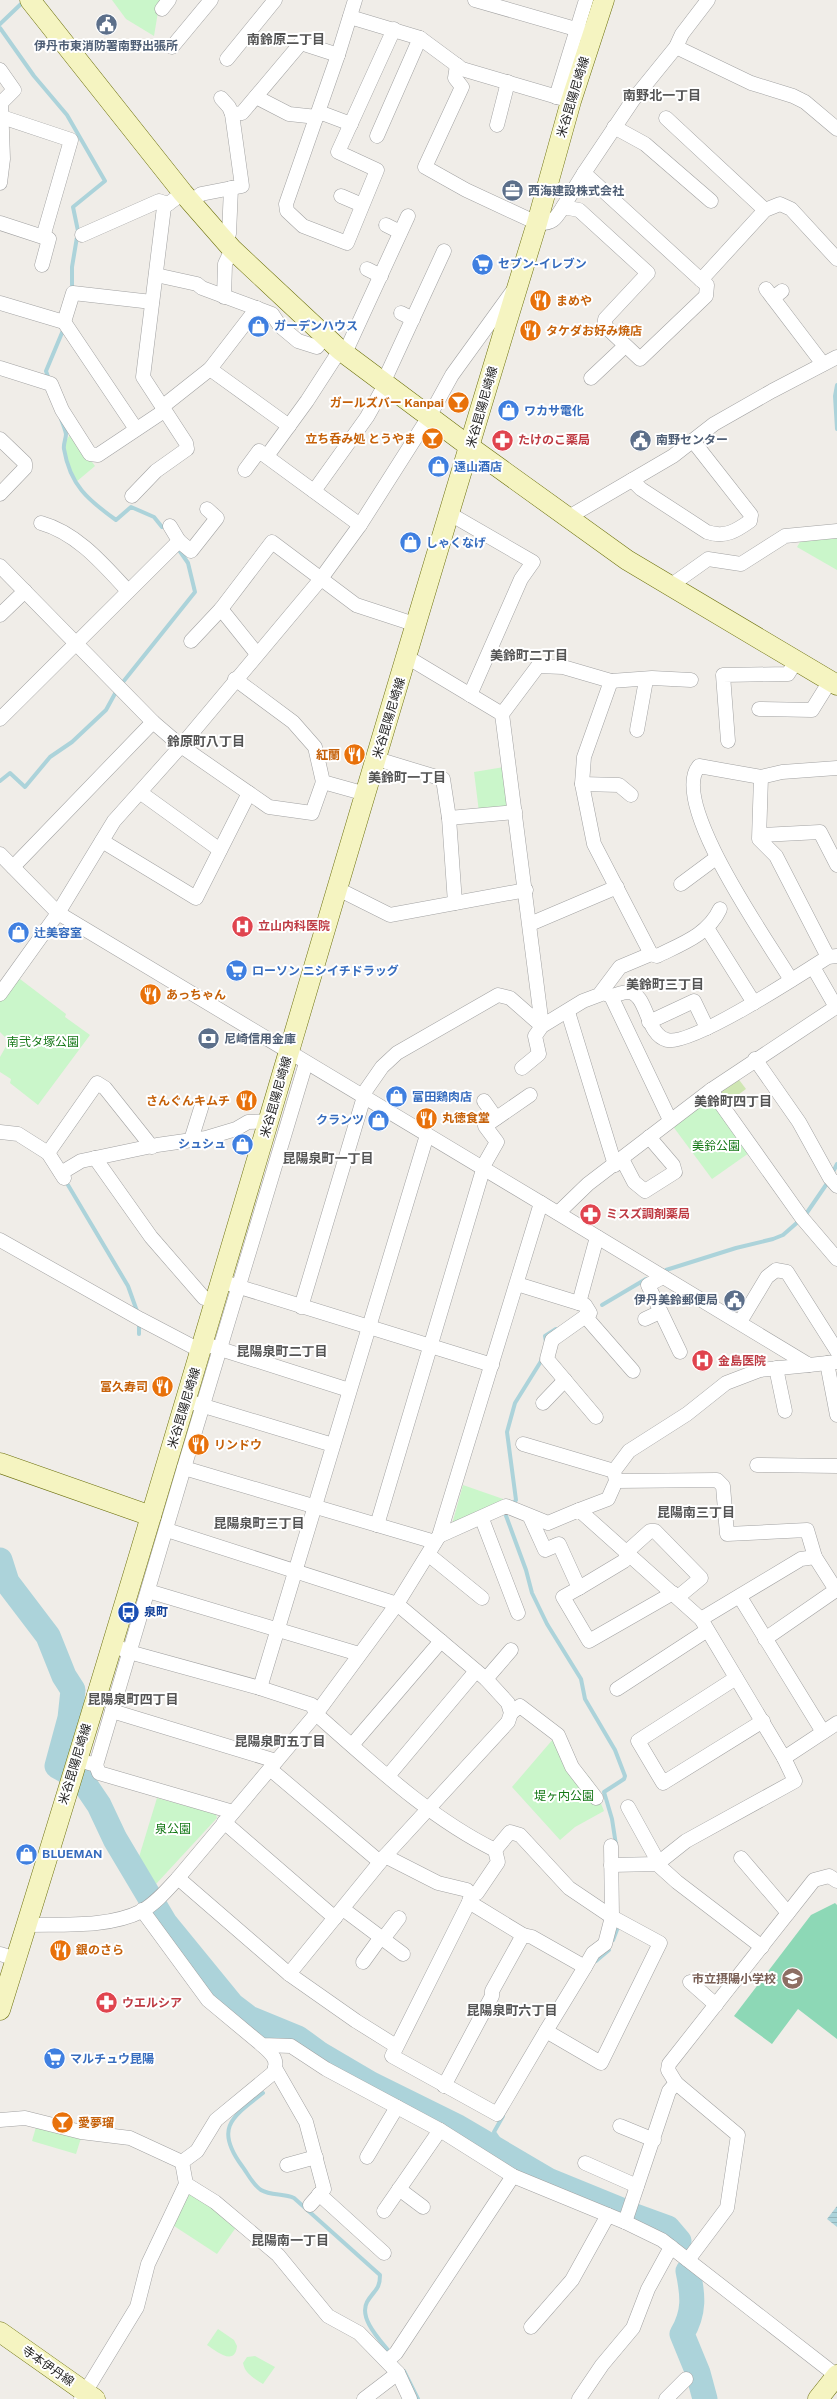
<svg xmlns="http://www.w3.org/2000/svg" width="837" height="2399" font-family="'Public Sans','Noto Sans JP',sans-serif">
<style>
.grass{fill:#cfe6b3}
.park{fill:#caf6ca}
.pitch{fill:#8dd8b6}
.water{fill:url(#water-rules)}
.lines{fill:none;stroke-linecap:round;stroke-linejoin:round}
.stream{stroke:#acd3da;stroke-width:4}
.river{stroke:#acd3da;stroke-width:25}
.street-casing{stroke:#a2a2a2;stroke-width:15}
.secondary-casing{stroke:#6d710e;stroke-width:21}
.street{stroke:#fff;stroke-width:14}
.secondary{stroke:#f5f4c1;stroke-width:20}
.labels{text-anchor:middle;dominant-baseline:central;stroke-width:4;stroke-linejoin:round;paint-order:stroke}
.service-label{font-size:12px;font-weight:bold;fill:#4e5e75;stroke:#fff;text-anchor:start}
.street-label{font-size:12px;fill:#212121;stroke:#fff}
.shop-label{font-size:12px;font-weight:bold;fill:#366cbe;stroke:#fff;text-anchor:start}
.food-label{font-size:12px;font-weight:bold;fill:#c56008;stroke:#fff;text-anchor:start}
.health-label{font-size:12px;font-weight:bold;fill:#be3a42;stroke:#fff;text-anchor:start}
.park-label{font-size:12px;fill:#157817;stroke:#fff}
.transit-label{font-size:12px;font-weight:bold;fill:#164399;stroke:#fff;text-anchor:start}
.education-label{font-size:12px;font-weight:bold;fill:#785e54;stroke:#fff;text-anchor:end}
.neighbourhood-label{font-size:13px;font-weight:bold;fill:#545454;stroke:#fff}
</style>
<defs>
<pattern id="water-rules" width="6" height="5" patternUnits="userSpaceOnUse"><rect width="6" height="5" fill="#acd3da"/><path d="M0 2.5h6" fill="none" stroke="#94b5bb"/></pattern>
</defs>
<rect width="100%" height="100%" fill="#f0ede8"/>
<polygon class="grass" points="737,1077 746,1089 727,1103 720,1094 721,1089"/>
<g class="park">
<polygon points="112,0 160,0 154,36 126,19"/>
<path d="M71,433L95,466L76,482C70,474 64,455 65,445C65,441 69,437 71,433Z"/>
<polygon points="837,535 837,570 797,547 802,539"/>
<polygon points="504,767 510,805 479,812 474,772"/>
<polygon points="16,976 66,1014 65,1017 90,1035 38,1105 10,1083 11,1079 0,1072 0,1057 9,1041 0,1032 0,998"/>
<polygon points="706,1100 711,1100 749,1153 712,1179 672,1125"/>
<polygon points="463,1485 506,1500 452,1524"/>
<polygon points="554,1738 591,1779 604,1811 575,1827 560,1840 512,1787"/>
<polygon points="157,1798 216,1814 217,1818 156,1884 139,1857"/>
<polygon points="36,2127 81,2138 76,2154 32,2141"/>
<polygon points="191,2192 237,2226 217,2254 171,2224 188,2194"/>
<path d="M218,2329L234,2340L237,2346C235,2367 216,2351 207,2345Z"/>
<path d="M255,2356L275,2367L263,2384C254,2378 245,2374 243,2363L247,2357Z"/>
</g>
<polygon class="pitch" points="835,1903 837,1905 837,2039 798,2009 772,2044 734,2016 811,1915"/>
<polygon class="water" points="837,2206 837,2227 827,2219"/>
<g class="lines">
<g class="stream">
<polyline points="0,24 22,3"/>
<polyline points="0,28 34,76 67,115 105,181 73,207 78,231 72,267 72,291"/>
<polyline points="49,380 46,371 64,328"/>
<polyline points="837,385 835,396 837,429"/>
<path d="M61,419C63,424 65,429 66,434C66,439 63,444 64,449C70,485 88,500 116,520L131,507L154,517L162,527"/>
<polyline points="123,682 195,592 188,563 179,550"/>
<polyline points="0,781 10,773 25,787 50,757 72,742 106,710 117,690"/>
<polyline points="832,1174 837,1164"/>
<polyline points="65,1180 128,1286 138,1314"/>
<polyline points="806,1214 828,1182"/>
<polyline points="666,1270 736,1248 773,1239 783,1235 799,1221"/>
<polyline points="602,1305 646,1279"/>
<polyline points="139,1334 139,1322"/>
<polyline points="546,1342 545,1336 556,1329"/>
<polyline points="543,1358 515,1403 507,1432 516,1500 505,1513 526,1570 532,1593 547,1624 581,1679 585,1699 615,1750 625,1776 624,1779 604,1792 612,1819 616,1845"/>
<polyline points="613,1940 618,1927"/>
<polyline points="596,1961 609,1950"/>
<path d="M263,2093C232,2117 214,2128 242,2166C248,2174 253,2185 261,2190C271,2196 284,2193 294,2198L380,2275C380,2290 374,2290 367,2302C358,2319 382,2342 391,2354"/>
<polyline points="503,2116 494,2132 513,2160"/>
<polyline points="404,2371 418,2399"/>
</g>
<g class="river">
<polyline points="0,1560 7,1582 48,1636 64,1676 73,1690 70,1718 57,1766 82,1780 99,1805 115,1839 165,1923 232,2005 249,2018 298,2038 320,2054 371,2084 458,2127 548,2180 624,2211"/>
<polyline points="635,2216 668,2228 679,2241"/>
<path d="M688,2271C693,2295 695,2312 682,2334L698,2373L705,2399"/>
</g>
<defs>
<g id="street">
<polyline points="355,0 338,55 286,204 287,211 303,226 347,243 377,170 338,152 394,29"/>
<polyline points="475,0 593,34"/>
<polyline points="708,0 682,34 676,47 633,100 584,173 701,280 765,210 780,204 791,209 837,259"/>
<polyline points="162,9 169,0"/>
<polyline points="350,17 420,38 462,69 571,101"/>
<polyline points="172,47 211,0"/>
<polyline points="676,47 751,83 793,96 805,102 837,129"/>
<polyline points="227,59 275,0"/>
<path d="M457,65L455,78L462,87L425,167L466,190L537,223C552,224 555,220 563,207L579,210L648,273L605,319V326L640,359L706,296L707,285L701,280"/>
<polyline points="0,70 14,90 1,103 3,159 0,183"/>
<polyline points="256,97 289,114 317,117"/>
<polyline points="556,97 586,0"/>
<polyline points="319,112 351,124"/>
<polyline points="232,114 242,113 301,43 338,55"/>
<polyline points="666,118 765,210"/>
<polyline points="497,125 508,82"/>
<polyline points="614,127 645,144 711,201"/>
<polyline points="377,136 420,38"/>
<polyline points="341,196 362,205"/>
<polyline points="191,202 201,194 242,186 232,114 229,107 221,98"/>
<polyline points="563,207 584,173"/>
<polyline points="0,223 43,237 71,140 2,117"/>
<polyline points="386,225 400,232"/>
<polyline points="82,235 159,201 168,204"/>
<polyline points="223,239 229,234 231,188"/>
<polyline points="42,265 49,239 43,235"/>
<polyline points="367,269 381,276"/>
<polyline points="156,275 197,284 202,288 272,314 280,326 298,341 317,347 325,336"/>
<polyline points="766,289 823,364"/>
<polyline points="224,297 225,264 232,249"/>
<polyline points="773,298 782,291"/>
<polyline points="0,303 64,322 136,429"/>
<polyline points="401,313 413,319"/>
<polyline points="64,322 73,293 152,302"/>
<polyline points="345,353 408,216"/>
<polyline points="0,368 51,384 62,410 90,454 98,455 164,411"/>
<polyline points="210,369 289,426"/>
<polyline points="591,378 625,346"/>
<polyline points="384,381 444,251"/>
<polyline points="162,407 210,369 257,308"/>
<polyline points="0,439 25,463 25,468 0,494"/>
<polyline points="267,456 307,401 340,350"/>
<polyline points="245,470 259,451 360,525"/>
<path d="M632,480L641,489L707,532C725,538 736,531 750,521L751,515L693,441"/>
<polyline points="314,491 367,417 386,383"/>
<polyline points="132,496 156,471 187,449 186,443 143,377 164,207 183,193"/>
<polyline points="450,514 533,562 521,579 470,695"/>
<polyline points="567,518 673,456 714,424 772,391 837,357"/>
<path d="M41,523C77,533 103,564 128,591"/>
<polyline points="179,541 191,551 217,518 207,509"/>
<polyline points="0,566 153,722 181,746 269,807 312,813 323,782"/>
<polyline points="670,586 708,559 741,564 785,536 837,531"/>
<polyline points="221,609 272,542 356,605 417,625"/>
<polyline points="0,615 25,591"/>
<polyline points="191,641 221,609 257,654"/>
<polyline points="407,657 502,714"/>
<polyline points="235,679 293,722 315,747 323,782 366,794"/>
<polyline points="611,681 652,678 691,680"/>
<polyline points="759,709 812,710 830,681"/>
<polyline points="0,719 179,541 170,526"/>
<polyline points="637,730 646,680"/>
<polyline points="728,741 723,675 788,674 796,661"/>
<polyline points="377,759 443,779 449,818 455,903"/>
<polyline points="761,777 759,839 776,856 828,957"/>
<polyline points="582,784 619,785 631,795"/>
<polyline points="141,793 220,850"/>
<polyline points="449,818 515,812"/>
<polyline points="760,835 820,832 837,865"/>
<polyline points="102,841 196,898 249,793"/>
<polyline points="0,854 58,913 541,1203"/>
<polyline points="13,867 153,722"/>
<polyline points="681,884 716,858"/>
<polyline points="338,889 390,915 526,890"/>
<polyline points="530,924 617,887"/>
<polyline points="707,928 754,1003"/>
<path d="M651,954L657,956C681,944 708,935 720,909"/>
<path d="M791,980C770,944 668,802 699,766L761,777L782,772L837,768"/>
<polyline points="603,993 611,996 670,1120"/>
<polyline points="0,994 58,913 114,821 181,746 320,580 360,525 430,415 452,375 512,292"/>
<path d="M611,996C616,995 623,992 628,992C648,993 645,1034 667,1040C691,1046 803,973 828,957L837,956"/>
<polyline points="568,1012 615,1165"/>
<polyline points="649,1022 694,1001 707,1028"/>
<polyline points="755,1059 799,1122 830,1178 837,1186"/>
<polyline points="306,1063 184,1468 435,1542"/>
<polyline points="711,1090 802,1218 837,1259"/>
<polyline points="484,1101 496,1118"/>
<polyline points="0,1132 18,1134 48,1153 64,1178"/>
<polyline points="191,1140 202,1105"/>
<polyline points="48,1153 97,1083 105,1088 152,1147"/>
<polyline points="95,1158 151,1237 204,1298 217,1299"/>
<polyline points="622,1159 634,1182 645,1191 675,1172 673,1165 649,1137"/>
<polyline points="61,1173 81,1161 157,1145 206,1138 236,1129 248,1122 270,1121"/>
<polyline points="558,1213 588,1184 711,1090 836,1007 813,967"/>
<polyline points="0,1240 140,1319 201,1351"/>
<polyline points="663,1277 648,1285 680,1352"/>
<polyline points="230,1284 492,1365"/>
<polyline points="517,1284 585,1305 590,1313 552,1340 547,1359 596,1417"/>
<polyline points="579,1303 597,1237"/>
<polyline points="301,1307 366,1090 382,1067 397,1053 498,995 510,998 542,1026 502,714 538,666 563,667 611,681 584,757 582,784 594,844 651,954 620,967 599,995 583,1001 542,1026 535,1036 539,1054 522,1068"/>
<polyline points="585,1316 633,1371"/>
<polyline points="645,1319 660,1312"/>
<polyline points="740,1322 767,1277 776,1270 787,1272 837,1351"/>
<polyline points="211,1346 349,1390"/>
<polyline points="827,1363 837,1415"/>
<polyline points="776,1368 785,1411"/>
<polyline points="194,1403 333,1445"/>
<polyline points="543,1403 565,1380"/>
<polyline points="523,1444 614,1471"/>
<polyline points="757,1465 837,1466"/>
<polyline points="616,1481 717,1480 723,1486 727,1534 807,1530 815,1557 836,1590 765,1639"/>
<polyline points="579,1510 608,1499 616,1481 614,1471 629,1451 687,1414 726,1383 760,1370 809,1365"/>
<polyline points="530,1517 545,1550 559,1544 579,1588 563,1597 589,1641 673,1593"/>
<polyline points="482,1519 518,1613"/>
<polyline points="377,1525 485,1163 497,1142 485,1126 530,1095"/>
<polyline points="167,1530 397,1604 486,1679 508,1703 511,1713 508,1722 385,1856"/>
<polyline points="439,1536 506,1506 548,1523 579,1510 701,1619 784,1758 795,1781 686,1841 657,1864 655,1856 628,1807"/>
<polyline points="429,1555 482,1598"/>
<polyline points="579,1588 624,1561 630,1549 650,1531 655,1531 701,1578 678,1597"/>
<polyline points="148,1591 359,1654"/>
<polyline points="740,1597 823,1732"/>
<polyline points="701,1619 801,1559 815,1557"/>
<path d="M111,1644L129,1652L260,1688L312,1705L316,1714C372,1763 428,1817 495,1850L510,1832L520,1835L569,1888L612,1917L660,1943L601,2063L546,2031L585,1967L532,1937L523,1935L492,1991V1996L444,2086"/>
<polyline points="736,1678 638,1741 663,1783 763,1721"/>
<polyline points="486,1679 511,1650"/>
<polyline points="260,1688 427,1135"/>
<polyline points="617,1689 706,1631"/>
<polyline points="112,1711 276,1761"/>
<polyline points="511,1713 520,1706 558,1735 572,1767 596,1798"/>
<polyline points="352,1745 441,1641"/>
<polyline points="784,1758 837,1723"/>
<polyline points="89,1763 96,1765 99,1773 233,1812"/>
<polyline points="96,1765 184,1468"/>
<polyline points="270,1769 380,1862"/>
<polyline points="388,1776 476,1671"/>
<polyline points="224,1822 335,1918"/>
<polyline points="741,1858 788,1913"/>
<polyline points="611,1865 657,1864 677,1882 762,1947"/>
<polyline points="178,1878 289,1974 356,2021 396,2046"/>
<polyline points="471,1895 477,1893 498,1862 495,1850"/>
<polyline points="469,1902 392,2056 497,2114 546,2031"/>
<polyline points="343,1909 403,1954"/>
<polyline points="142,1910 208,2000 262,2045 291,2046 326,2069 440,2130 513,2176 625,2222 662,2240 837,2376"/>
<path d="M27,1925C63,1924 108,1928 142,1911C156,1903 167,1890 178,1878L316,1714L397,1604L439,1536L541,1203L809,1365L837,1362"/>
<polyline points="383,1939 399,1918"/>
<polyline points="0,1954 16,1959"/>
<polyline points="363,1962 381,1937"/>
<polyline points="585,1967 593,1953 605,1944 612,1917 611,1846"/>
<polyline points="289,1974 385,1856 438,1883 467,1890 471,1895 469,1902 523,1935"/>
<polyline points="690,1982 716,2005"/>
<polyline points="275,2068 306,2122 324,2189 310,2205"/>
<polyline points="0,2120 25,2118 81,2132 130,2138 182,2162"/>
<polyline points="620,2126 654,2140"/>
<polyline points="367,2157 397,2107"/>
<path d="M182,2162L197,2151L216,2120L273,2073C280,2060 271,2053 262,2045"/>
<polyline points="585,2163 637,2186"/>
<polyline points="287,2165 316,2157"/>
<polyline points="186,2184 215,2202 278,2255 328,2316 359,2333 398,2373 410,2399"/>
<polyline points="399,2189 423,2207"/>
<polyline points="319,2194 384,2253"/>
<polyline points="384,2211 440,2130"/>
<polyline points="625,2222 669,2091 676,2083"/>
<polyline points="688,2260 727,2208 738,2135 676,2083 668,2070 669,2064 814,1880 829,1876 837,1881"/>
<polyline points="531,2327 572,2280 608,2215"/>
<polyline points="387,2361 396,2353 513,2176"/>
<polyline points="81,2399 137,2307 148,2264 186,2184 182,2162"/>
<polyline points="364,2399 398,2373"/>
<polyline points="579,2399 602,2365 633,2328 648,2289 671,2247"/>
<polyline points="666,2399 686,2379"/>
</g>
<g id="secondary">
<polyline points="30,0 183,193 232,249 340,350 470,447 627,560 837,685"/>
<polyline points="0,1463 151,1516"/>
<path d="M0,2010C186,1416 354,818 537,223L571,101L604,0"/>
<polyline points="0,2332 95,2399"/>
<polyline points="818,2399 837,2375"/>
</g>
</defs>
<use href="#street" class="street-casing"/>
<use href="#secondary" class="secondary-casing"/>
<use href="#street" class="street"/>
<use href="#secondary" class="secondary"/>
</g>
<defs>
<symbol id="civic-disc" viewBox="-11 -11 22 22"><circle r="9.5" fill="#5c6f8a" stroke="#fff"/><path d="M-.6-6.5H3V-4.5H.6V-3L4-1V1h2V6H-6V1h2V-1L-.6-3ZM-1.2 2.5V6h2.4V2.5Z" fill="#fff"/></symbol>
<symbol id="office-disc" viewBox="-11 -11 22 22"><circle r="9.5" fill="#5c6f8a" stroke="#fff"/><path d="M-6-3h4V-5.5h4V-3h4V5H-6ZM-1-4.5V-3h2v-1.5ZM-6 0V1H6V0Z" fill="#fff"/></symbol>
<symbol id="supermarket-disc" viewBox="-11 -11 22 22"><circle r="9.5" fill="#3f7fe0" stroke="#fff"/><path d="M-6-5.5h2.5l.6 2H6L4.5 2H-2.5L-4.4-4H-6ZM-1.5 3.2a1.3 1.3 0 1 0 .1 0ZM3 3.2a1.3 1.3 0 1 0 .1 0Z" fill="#fff"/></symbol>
<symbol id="restaurant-disc" viewBox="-11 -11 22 22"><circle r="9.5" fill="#e8710a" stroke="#fff"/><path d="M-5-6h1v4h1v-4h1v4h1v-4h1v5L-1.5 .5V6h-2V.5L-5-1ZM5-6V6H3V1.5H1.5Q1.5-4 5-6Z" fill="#fff"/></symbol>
<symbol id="shop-disc" viewBox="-11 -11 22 22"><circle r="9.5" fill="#3f7fe0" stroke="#fff"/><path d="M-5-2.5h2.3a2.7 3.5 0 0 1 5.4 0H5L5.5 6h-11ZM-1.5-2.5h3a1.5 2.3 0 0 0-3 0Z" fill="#fff"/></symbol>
<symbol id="bar-disc" viewBox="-11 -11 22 22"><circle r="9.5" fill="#e8710a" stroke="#fff"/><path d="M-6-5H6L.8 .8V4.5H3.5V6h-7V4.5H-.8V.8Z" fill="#fff"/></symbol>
<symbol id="pharmacy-disc" viewBox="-11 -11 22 22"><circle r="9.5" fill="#e0444e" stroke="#fff"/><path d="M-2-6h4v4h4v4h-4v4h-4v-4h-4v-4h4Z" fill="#fff"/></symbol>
<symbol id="hospital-disc" viewBox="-11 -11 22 22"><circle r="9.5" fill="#e0444e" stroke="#fff"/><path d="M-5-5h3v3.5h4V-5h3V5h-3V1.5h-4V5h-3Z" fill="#fff"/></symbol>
<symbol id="bank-disc" viewBox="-11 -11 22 22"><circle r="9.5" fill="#5c6f8a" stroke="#fff"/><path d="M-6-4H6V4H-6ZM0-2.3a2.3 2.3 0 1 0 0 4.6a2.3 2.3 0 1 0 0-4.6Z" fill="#fff"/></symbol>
<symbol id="bus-disc" viewBox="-11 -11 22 22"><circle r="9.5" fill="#1a4fb4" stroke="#fff"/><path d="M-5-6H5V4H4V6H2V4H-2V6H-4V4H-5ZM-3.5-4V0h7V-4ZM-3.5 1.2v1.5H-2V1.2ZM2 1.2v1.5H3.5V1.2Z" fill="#fff"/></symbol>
<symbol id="school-disc" viewBox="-11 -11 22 22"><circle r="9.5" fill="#8d6e63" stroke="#fff"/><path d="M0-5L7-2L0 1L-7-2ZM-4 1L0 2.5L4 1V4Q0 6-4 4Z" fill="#fff"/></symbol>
</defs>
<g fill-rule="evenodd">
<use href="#civic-disc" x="94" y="12" width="25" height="25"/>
<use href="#office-disc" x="500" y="178" width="25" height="25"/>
<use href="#supermarket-disc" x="470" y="252" width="25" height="25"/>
<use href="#restaurant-disc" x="528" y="288" width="25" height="25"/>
<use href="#shop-disc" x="246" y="314" width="25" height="25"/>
<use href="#restaurant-disc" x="518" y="318" width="25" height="25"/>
<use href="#bar-disc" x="446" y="390" width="25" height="25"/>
<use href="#shop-disc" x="496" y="398" width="25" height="25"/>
<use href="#bar-disc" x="420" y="426" width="25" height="25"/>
<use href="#pharmacy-disc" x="490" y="428" width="25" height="25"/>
<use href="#civic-disc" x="628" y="428" width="25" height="25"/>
<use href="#shop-disc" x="426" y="454" width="25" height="25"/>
<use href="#shop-disc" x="398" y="530" width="25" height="25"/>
<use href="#restaurant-disc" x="342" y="742" width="25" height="25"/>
<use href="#hospital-disc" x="230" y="914" width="25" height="25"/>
<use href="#shop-disc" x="6" y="920" width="25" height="25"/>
<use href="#supermarket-disc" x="224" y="958" width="25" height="25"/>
<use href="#restaurant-disc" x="138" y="982" width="25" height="25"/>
<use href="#bank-disc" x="196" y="1026" width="25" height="25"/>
<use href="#shop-disc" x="384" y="1084" width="25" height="25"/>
<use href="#restaurant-disc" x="234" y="1088" width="25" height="25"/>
<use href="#restaurant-disc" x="414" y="1106" width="25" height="25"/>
<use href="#shop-disc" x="366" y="1108" width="25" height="25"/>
<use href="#shop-disc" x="230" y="1132" width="25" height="25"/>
<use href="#pharmacy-disc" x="578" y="1202" width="25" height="25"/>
<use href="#civic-disc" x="722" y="1288" width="25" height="25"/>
<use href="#hospital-disc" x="690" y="1348" width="25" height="25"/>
<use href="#restaurant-disc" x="150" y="1374" width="25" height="25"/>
<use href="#restaurant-disc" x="186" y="1432" width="25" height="25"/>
<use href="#bus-disc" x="116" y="1600" width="25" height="25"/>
<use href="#shop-disc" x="14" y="1842" width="25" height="25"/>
<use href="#restaurant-disc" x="48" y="1938" width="25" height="25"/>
<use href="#school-disc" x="780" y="1966" width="25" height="25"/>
<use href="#pharmacy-disc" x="94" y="1990" width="25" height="25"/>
<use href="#supermarket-disc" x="42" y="2046" width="25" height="25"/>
<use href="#bar-disc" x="50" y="2110" width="25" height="25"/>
</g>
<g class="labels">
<g class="service-label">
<text x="106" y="46" text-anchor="middle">伊丹市東消防署南野出張所</text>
<text x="528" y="191">西海建設株式会社</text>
<text x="656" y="440">南野センター</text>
<text x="224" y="1039">尼崎信用金庫</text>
<text x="718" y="1300" text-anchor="end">伊丹美鈴郵便局</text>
</g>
<g class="street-label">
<text transform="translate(573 97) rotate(-73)">米谷昆陽尼崎線</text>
<text transform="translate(482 407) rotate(-74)">米谷昆陽尼崎線</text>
<text transform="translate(389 718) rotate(-73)">米谷昆陽尼崎線</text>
<text transform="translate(276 1097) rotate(-74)">米谷昆陽尼崎線</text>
<text transform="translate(184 1408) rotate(-73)">米谷昆陽尼崎線</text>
<text transform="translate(75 1764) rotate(-73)">米谷昆陽尼崎線</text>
<text transform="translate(48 2366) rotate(35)">寺本伊丹線</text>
</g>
<g class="shop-label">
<text x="498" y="264">セブン-イレブン</text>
<text x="274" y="326">ガーデンハウス</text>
<text x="524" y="411">ワカサ電化</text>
<text x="454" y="467">遠山酒店</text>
<text x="426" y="543">しゃくなげ</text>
<text x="34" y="933">辻美容室</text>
<text x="252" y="971">ローソン ニシイチドラッグ</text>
<text x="412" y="1097">富田鶏肉店</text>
<text x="364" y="1120" text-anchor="end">クランツ</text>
<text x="226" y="1144" text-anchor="end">シュシュ</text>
<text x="42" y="1854">BLUEMAN</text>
<text x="70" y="2059">マルチュウ昆陽</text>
</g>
<g class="food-label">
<text x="556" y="301">まめや</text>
<text x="546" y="331">タケダお好み焼店</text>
<text x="444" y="403" text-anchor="end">ガールズバー Kanpai</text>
<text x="416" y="439" text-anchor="end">立ち呑み処 とうやま</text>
<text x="340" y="755" text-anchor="end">紅蘭</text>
<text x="166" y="995">あっちゃん</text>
<text x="230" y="1101" text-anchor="end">さんぐんキムチ</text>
<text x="442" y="1118">丸徳食堂</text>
<text x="148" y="1387" text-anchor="end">冨久寿司</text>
<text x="214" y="1445">リンドウ</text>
<text x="76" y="1950">銀のさら</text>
<text x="78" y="2123">愛夢瑠</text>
</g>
<g class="health-label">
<text x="518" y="440">たけのこ薬局</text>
<text x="258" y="926">立山内科医院</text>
<text x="606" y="1214">ミスズ調剤薬局</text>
<text x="718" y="1361">金島医院</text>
<text x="122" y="2003">ウエルシア</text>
</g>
<g class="park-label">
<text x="43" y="1042">南弐タ塚公園</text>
<text x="716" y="1146">美鈴公園</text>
<text x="564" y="1796">堤ヶ内公園</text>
<text x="173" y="1829">泉公園</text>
</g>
<g class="transit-label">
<text x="144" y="1612">泉町</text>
</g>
<g class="education-label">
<text x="776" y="1979">市立摂陽小学校</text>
</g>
<g class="neighbourhood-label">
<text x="286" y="39">南鈴原二丁目</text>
<text x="662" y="95">南野北一丁目</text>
<text x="529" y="655">美鈴町二丁目</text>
<text x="206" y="741">鈴原町八丁目</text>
<text x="407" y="777">美鈴町一丁目</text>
<text x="665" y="984">美鈴町三丁目</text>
<text x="733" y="1101">美鈴町四丁目</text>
<text x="328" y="1158">昆陽泉町一丁目</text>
<text x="282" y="1351">昆陽泉町二丁目</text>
<text x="696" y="1512">昆陽南三丁目</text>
<text x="259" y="1523">昆陽泉町三丁目</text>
<text x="133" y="1699">昆陽泉町四丁目</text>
<text x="280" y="1741">昆陽泉町五丁目</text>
<text x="512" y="2010">昆陽泉町六丁目</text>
<text x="290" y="2240">昆陽南一丁目</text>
</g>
</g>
</svg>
